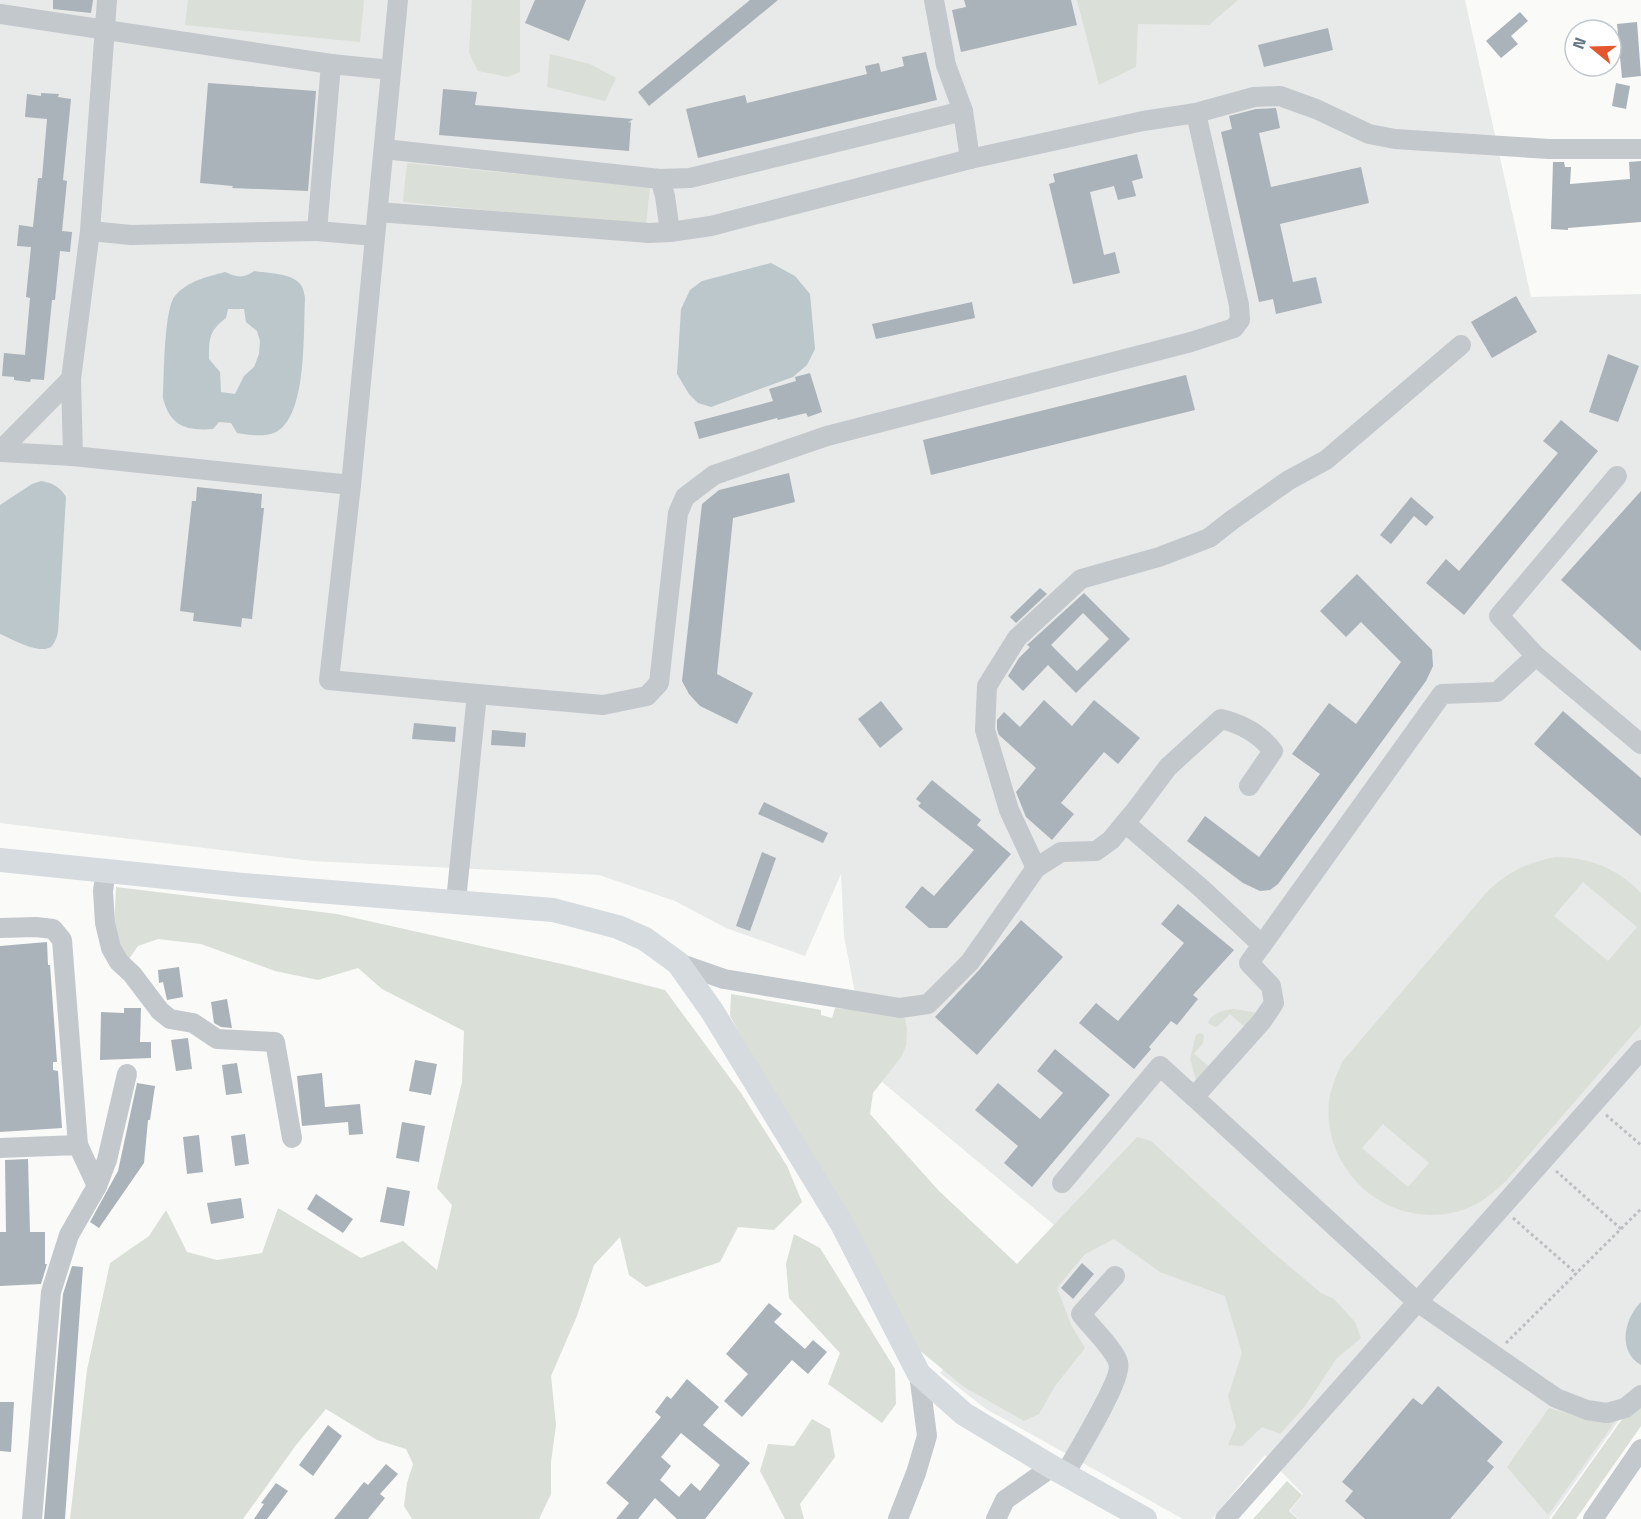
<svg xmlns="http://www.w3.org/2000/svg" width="1641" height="1519" font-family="'Titillium Web',sans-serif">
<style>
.built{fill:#e8e9e9}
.green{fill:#dadfd7;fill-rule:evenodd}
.water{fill:#bbc7cb;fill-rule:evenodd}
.building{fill:#aab3b9;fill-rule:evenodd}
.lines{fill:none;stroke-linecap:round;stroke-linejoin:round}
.path{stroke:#bbbfc2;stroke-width:3;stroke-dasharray:3 3;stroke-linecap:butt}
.minor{stroke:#c3c8cc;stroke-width:20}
.major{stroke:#d6dbdf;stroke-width:24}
</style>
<rect width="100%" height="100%" fill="#fafaf8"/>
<polygon class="built" points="0,0 1465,0 1531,297 1641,294 1641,1398 1620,1419 1549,1519 1299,1519 1290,1511 1303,1494 1265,1455 1212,1519 1183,1519 986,1409 940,1373 1065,1234 870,1072 844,936 841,874 805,956 726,928 675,901 599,875 312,861 0,823"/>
<g class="green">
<polygon points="188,0 364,0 360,42 185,25"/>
<polygon points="472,0 520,0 520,72 508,77 478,71 469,53"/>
<polygon points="1077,0 1238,0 1209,25 1138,24 1136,67 1099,85"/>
<polygon points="550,54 590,64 616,78 605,101 547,87"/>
<polygon points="407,163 650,187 646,226 403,202"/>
<path d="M1556,857C1591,858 1617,868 1641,893V1025L1506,1181C1491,1195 1476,1207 1456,1212C1387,1229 1322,1171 1329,1101C1331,1087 1337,1075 1342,1062L1487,892C1508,872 1528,862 1556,857ZM1583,882L1637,927L1608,961L1554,916ZM1383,1124L1429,1163L1408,1187L1362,1148Z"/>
<polygon points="116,887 337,914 571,966 665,990 741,1093 787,1166 802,1202 774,1230 738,1227 720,1262 646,1287 629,1275 620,1237 594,1265 577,1316 551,1376 556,1425 551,1462 551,1494 539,1519 412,1519 404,1506 407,1483 413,1464 406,1449 377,1440 326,1409 296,1445 243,1519 70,1519 87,1370 110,1263 149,1236 166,1210 187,1252 217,1260 262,1253 278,1208 361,1258 403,1241 437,1270 452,1205 437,1188 462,1082 464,1031 382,989 358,968 318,980 275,971 201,944 158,939 138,946 127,962 114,929"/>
<polygon points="731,994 821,1010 821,1015 832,1018 835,1008 891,1012 905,1019 907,1028 906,1046 901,1057 873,1093 870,1114 939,1191 1017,1264 1137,1137 1151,1141 1270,1250 1321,1293 1334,1299 1355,1322 1361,1338 1336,1359 1305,1406 1280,1434 1262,1427 1242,1446 1228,1445 1236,1426 1228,1396 1242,1353 1225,1296 1160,1272 1114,1239 1085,1254 1057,1288 1071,1325 1085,1348 1055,1386 1039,1414 1024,1421 964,1387 918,1349 792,1131 730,1016"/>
<path d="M1234,1009L1259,1013L1248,1030L1230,1014L1218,1026L1215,1027L1208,1023C1211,1013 1224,1010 1234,1009Z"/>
<polygon points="1200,1033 1204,1035 1203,1043 1194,1054 1213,1070 1197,1083 1190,1059 1196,1035"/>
<polygon points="794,1234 820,1248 895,1369 896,1404 882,1423 828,1384 840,1353 789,1298 786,1264"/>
<polygon points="1641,1405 1641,1426 1576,1519 1551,1519 1625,1415"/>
<polygon points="1549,1408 1584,1419 1617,1419 1548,1515 1507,1467"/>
<polygon points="812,1419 830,1429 835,1457 800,1504 804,1519 785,1519 760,1471 768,1444 794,1446"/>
<polygon points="1287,1481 1302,1495 1289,1511 1298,1519 1253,1519"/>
</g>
<g class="water">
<polygon points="771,263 795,276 810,294 815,349 807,365 793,377 711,407 698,403 689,394 677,374 681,309 690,290 702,281"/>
<path d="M254,271C267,273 286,273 297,281C303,285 304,292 305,298C303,331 308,419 274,433C263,437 249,435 237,433L231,423L219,422L213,429C186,431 170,426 163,398C164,378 164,308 175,296C187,281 207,277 225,272C236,277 243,279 254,271ZM228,309H244L246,322L257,331L260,341L259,354L254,367L244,376L235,394L221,392L220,372L209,359C209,338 209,331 226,318Z"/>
<path d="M41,481C52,483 60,486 66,497L58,632C57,637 55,642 52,646C41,656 12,639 0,634V505L32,484Z"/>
<path d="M1641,1302V1365C1617,1351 1624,1319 1641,1302Z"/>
</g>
<g class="building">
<polygon points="53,0 93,0 91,13 53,9"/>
<polygon points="535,0 586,0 569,41 525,23"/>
<polygon points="750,0 778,0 649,106 638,92"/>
<polygon points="964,0 1071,0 1077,25 961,52 952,10 966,7"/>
<polygon points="1520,12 1528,21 1511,36 1518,44 1501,58 1486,41"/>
<polygon points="1637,22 1641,76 1622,78 1617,24"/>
<polygon points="1328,28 1333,50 1264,67 1258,45"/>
<polygon points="926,52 937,100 698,158 686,109 745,95 747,103 867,74 865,66 879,63 881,72 904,66 902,57"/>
<polygon points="208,83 316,91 308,191 232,188 233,186 200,183"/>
<polygon points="1616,83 1630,86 1626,109 1612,106"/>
<polygon points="443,89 477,92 475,105 633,119 628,123 631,122 629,151 439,135"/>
<polygon points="41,93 59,94 58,97 71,99 63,180 67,181 62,231 72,232 70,252 60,251 55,300 52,300 44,380 31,379 30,382 14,380 14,377 2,376 4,353 25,355 30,298 26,297 31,247 17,246 19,225 33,227 38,178 42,178 47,119 25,117 27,94 41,96"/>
<polygon points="1276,108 1280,128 1259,133 1271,187 1361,167 1369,203 1280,224 1293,282 1316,277 1322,303 1276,314 1273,299 1259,302 1221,132 1232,129 1229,116 1256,109"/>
<polygon points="1137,154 1143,178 1132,181 1136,196 1118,200 1114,186 1090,192 1104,255 1115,252 1120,273 1073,284 1049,184 1055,182 1053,174"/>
<polygon points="1641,161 1641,222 1568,228 1568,230 1551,229 1553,162 1564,162 1565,167 1571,167 1570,184 1630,179 1629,162"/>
<polygon points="1516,296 1537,332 1492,358 1471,322"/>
<polygon points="972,302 975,318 876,339 872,324"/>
<polygon points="1608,354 1639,366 1618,422 1589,412"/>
<polygon points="810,373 822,412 808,417 806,413 778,420 777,418 699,439 694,422 773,401 769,389 796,381 795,377"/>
<polygon points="1186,375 1195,410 931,475 923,440"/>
<polygon points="1561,420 1598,451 1464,615 1426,583 1446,559 1459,571 1558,453 1543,441"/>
<polygon points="789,473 795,502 733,518 717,674 753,693 737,724 700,706 689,694 682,681 702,504 719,490"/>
<polygon points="197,487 262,494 261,508 264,508 252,619 242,618 241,627 193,621 194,613 180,611 192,501 196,501"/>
<polygon points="1641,491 1641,651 1561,580"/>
<polygon points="1411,497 1434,517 1426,526 1414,516 1391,544 1380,535"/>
<polygon points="1357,574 1432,650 1433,666 1426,681 1278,884 1270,890 1260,891 1243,883 1187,841 1205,816 1259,857 1320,774 1292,754 1329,703 1356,724 1401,662 1361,622 1346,637 1320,611"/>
<polygon points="1040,588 1047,594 1016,623 1010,617"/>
<path d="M1084,593L1130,639L1076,693L1048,665L1023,691L1008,676L1019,658L1030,647L1027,645ZM1083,613L1109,639L1077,671L1051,645Z"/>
<polygon points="1044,700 1072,726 1094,700 1140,738 1118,764 1104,752 1061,803 1074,814 1052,840 1026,817 1016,792 1036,768 999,735 997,729 997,720 1004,712 1020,727"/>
<polygon points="881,701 903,729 880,748 858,719"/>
<polygon points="1563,711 1641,778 1641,836 1534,744"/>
<polygon points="414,723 456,727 455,742 412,739"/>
<polygon points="492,730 526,733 525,747 491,745"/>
<polygon points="932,780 981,820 977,825 1011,854 947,928 929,928 905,907 922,886 934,896 974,850 918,806 921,803 916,799"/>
<polygon points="764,802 828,833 823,843 758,814"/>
<polygon points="762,852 776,858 750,931 736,926"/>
<polygon points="1178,904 1234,950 1193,995 1198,999 1177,1025 1171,1021 1149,1047 1151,1049 1134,1069 1079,1023 1096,1003 1118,1021 1184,943 1161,924"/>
<polygon points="1021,920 1063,957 977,1055 935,1017 979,970"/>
<polygon points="47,942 48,965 50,965 57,1062 53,1062 53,1070 58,1071 62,1128 0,1132 0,946"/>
<polygon points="179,967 183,997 167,1000 163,982 159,983 158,970"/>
<polygon points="227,999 232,1028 221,1027 214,1023 211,1002"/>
<polygon points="124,1008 141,1008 140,1042 151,1042 151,1058 100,1060 101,1012 124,1013"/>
<polygon points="188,1038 192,1069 176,1071 171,1040"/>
<polygon points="1055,1049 1110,1095 1032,1187 1004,1163 1018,1146 975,1110 998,1083 1040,1119 1063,1093 1037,1071"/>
<polygon points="415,1060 437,1064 431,1095 409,1091"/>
<polygon points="237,1063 242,1093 226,1095 222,1065"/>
<polygon points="322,1073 325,1107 360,1104 363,1134 349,1135 348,1122 302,1126 297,1076"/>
<polygon points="137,1083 155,1086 150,1120 148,1120 144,1163 99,1228 90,1222 118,1171"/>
<polygon points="402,1122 425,1126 419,1162 396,1158"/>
<polygon points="245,1134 249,1164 235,1166 231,1136"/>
<polygon points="199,1135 203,1172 187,1174 183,1137"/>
<polygon points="28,1159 30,1232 45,1232 45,1264 47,1264 41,1284 0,1286 0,1232 6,1232 5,1160"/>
<polygon points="387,1187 410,1191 404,1226 380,1222"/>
<polygon points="316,1194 353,1219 343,1233 307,1209"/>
<polygon points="241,1198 244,1218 211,1224 207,1203"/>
<polygon points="1082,1263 1094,1274 1073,1299 1061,1288"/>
<polygon points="72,1266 83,1267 65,1519 44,1519 63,1294"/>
<polygon points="769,1303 782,1314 774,1322 805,1349 813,1340 827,1352 808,1374 792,1360 742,1417 724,1401 748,1374 726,1354"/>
<path d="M687,1379L719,1407L703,1425L750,1463L705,1519H677L655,1498L638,1519H616L629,1503L606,1483L661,1417L655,1412L667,1396L671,1399ZM681,1433L720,1465L700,1491L691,1483L679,1497L660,1480L671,1466L661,1457Z"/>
<polygon points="1438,1386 1503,1442 1487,1461 1494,1467 1450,1519 1365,1519 1345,1501 1353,1491 1342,1482 1413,1398 1422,1405"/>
<polygon points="0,1402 14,1402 11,1452 0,1451"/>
<polygon points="328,1425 342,1436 313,1476 299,1465"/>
<polygon points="386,1464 398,1474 380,1494 385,1498 368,1519 334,1519 364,1482 368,1485"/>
<polygon points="276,1483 288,1491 267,1519 254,1519 264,1504 261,1503"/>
</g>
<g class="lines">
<g class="path">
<polyline points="1606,1115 1641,1145"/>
<polyline points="1556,1171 1621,1229"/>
<polyline points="1513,1218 1577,1274"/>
<polyline points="1506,1343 1641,1209"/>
</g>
<g class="minor">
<polyline points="398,0 351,485 329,680 477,694 456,901"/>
<polyline points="934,0 946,65 963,111 970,159"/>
<polyline points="0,14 331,64 391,70"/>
<polyline points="331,64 317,231 375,236"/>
<polyline points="384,149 660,179 665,196 670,232"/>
<polyline points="660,179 690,178 963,111"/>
<polyline points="378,212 649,233 670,232 711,226 970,159 1143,121 1196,113 1254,97 1280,96 1316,109 1369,134 1395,139 1549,149 1641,149"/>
<polyline points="90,231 131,235 317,231"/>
<polyline points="71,379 73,456"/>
<polyline points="0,451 71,379 90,231 107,0"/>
<polyline points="0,452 73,456 351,485"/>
<polyline points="1617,476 1499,616 1536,656 1641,744"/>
<polyline points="477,694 603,705 647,696 659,683 678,513 685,497 714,475 827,436 1191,342 1234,328 1240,320 1239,305 1196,113"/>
<polyline points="1125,823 1201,888 1262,945"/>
<polyline points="1036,868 1009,810 985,730 987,686 1017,638 1081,579 1159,557 1209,538 1232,520 1289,480 1326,460 1461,345"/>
<polyline points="106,870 103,891 105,923 111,948 119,962 132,974 160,1011 170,1019 193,1023 217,1039 275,1042 292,1138"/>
<polyline points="0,928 36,927 53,929 62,940 78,1145"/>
<path d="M678,963L724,979L900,1008L928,1004L970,962L1036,868L1061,852L1096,851L1111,840L1135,811L1168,767L1221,719C1242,724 1260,734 1273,751L1249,786"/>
<polyline points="1194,1097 1416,1301 1556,1398 1587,1410 1607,1413 1625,1408 1641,1395"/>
<polyline points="0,1148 78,1145 97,1186 69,1235 51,1292 32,1519"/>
<polyline points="1062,1183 1160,1066 1194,1097 1262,1021 1274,1003 1271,986 1249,963 1442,694 1497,692 1536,656"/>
<polyline points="97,1186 107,1160 127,1074"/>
<path d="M1065,1474C1075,1456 1124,1377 1118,1362C1114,1349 1090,1326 1081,1314L1115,1276"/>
<polyline points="898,1519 916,1473 927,1436 919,1374"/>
<polyline points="996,1519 1005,1500 1052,1467"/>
<polyline points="1225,1519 1641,1050"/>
<polyline points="1593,1519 1641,1449"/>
</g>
<polyline class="major" points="0,860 243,885 553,910 618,927 645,939 678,963 712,1011 842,1224 919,1374 964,1414 1052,1467 1145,1519"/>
</g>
<g transform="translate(1593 48) rotate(289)"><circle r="28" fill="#ffffff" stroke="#c1c8cd" stroke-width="1.5"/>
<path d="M0-4.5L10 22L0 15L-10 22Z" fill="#e4572e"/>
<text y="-9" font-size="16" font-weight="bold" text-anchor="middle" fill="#657683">N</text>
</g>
</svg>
